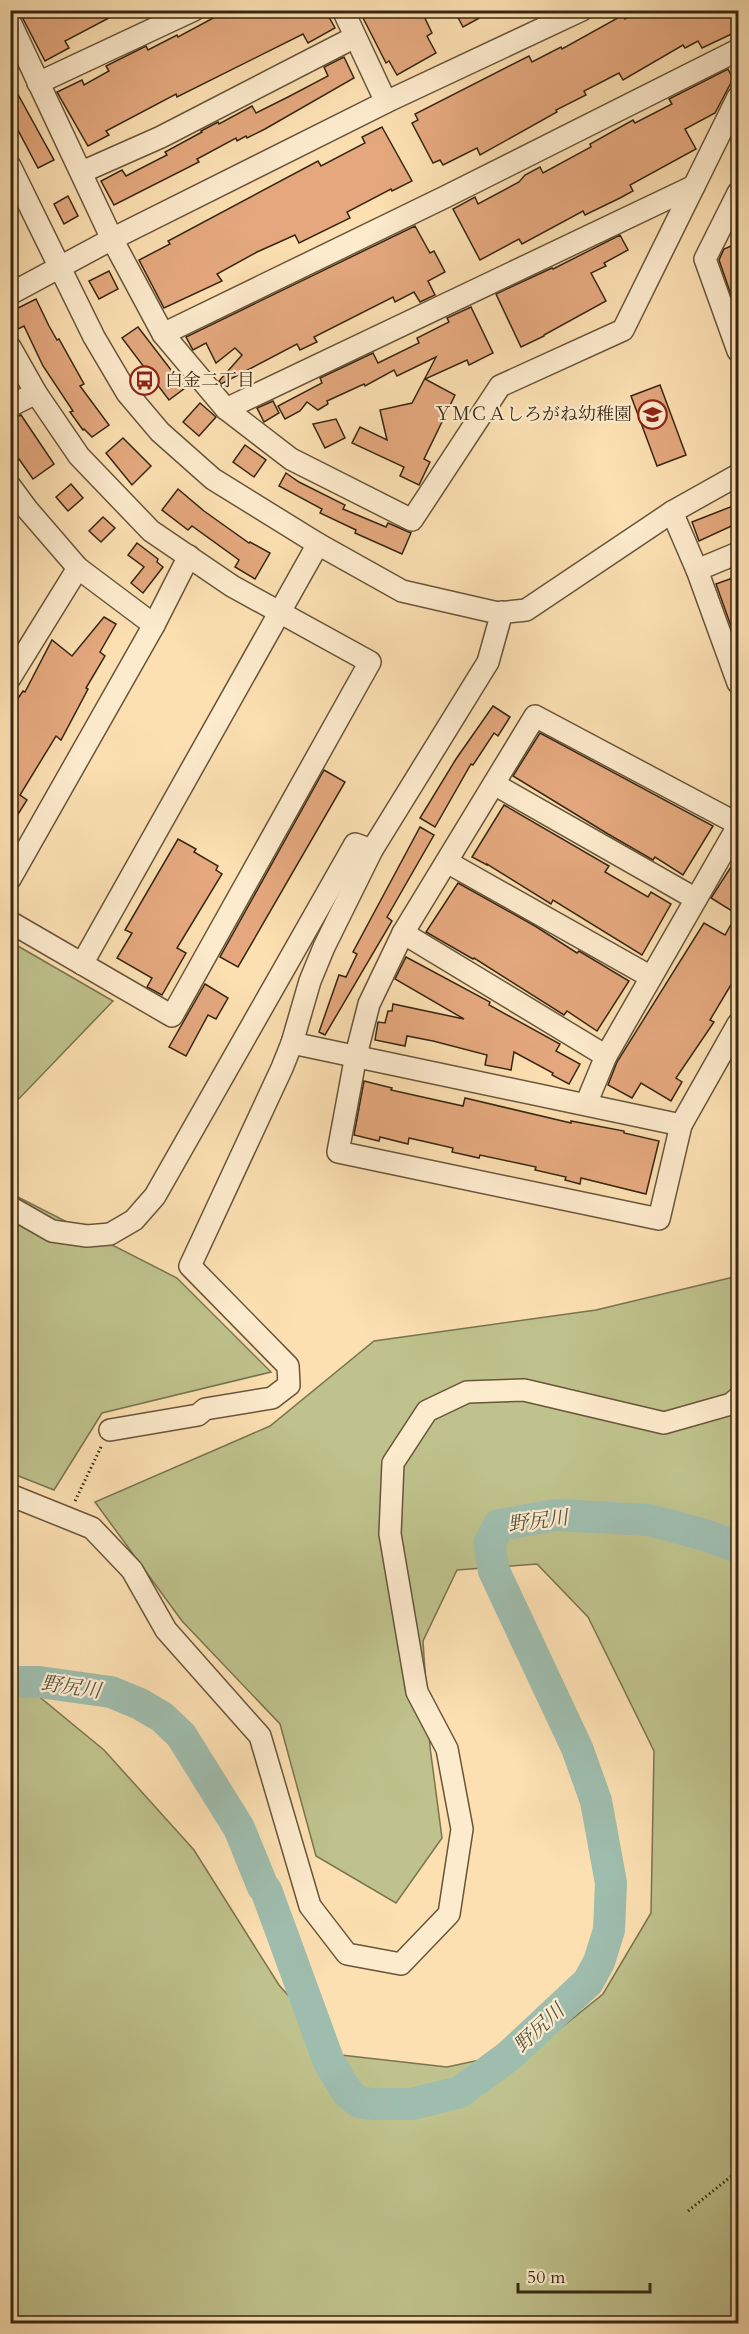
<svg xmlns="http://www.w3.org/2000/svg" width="749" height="2334" font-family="Cardo,'Noto Serif JP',serif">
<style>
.green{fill:#bfc28c;stroke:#7a744f;stroke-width:1.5}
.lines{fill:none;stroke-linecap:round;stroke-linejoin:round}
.river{stroke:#9fbdae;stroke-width:32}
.building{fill:#e5a87e;stroke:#362712;stroke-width:1.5}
.minor-casing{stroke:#68553a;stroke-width:24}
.path{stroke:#362712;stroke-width:3;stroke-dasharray:1.5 3;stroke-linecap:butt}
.minor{stroke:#fdebcd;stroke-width:21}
.labels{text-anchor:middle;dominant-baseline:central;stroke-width:4.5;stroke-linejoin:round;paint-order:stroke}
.poi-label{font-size:18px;fill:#362712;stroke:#fdebcd;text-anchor:start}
.water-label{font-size:20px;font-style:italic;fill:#565441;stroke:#fdebcd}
</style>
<rect width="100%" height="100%" fill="#fce0b2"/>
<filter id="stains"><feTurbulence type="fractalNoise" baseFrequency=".00333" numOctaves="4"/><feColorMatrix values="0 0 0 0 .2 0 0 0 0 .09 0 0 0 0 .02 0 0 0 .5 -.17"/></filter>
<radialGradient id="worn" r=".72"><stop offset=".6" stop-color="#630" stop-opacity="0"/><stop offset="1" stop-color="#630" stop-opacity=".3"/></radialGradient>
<g class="green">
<polygon points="11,942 113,1001 11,1107"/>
<polygon points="10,1193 177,1278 271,1372 102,1413 54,1490 11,1473"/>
<polygon points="738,1276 738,2323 11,2323 10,1681 19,1680 104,1750 194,1850 279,1985 341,2055 447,2067 536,2048 603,1994 651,1913 654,1751 588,1617 537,1564 457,1570 423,1641 430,1747 442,1838 396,1903 316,1856 280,1724 182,1621 95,1502 270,1426 374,1341 596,1310"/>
</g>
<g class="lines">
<polyline class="river" points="10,1682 39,1682 111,1692 140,1704 162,1717 181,1735 239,1828 263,1887 266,1890 329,2062 347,2092 359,2102 373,2104 412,2104 460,2092 510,2055 588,1982 599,1962 609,1930 611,1883 596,1801 577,1748 494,1571 489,1544 499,1525 556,1515 649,1520 705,1535 738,1547"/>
</g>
<g class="building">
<polygon points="16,10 124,10 65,41 69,48 45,61 22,17"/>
<polygon points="228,10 325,10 335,28 308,43 303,34 177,97 176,94 106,131 109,135 88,146 57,92 82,80 84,85 109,71 106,66 146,46 148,50 177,35 178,37"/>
<polygon points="359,10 421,10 432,33 427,36 436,53 397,75 389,61 386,63"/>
<polygon points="454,10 494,10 463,27"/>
<polygon points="642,10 738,10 738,31 702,48 698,41 685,48 683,45 623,80 619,73 584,91 586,95 556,110 557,112 480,155 477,148 443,165 440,160 433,163 412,123 418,120 415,114 529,56 532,62 561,47 562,49 623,15 625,19"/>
<polygon points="344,57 354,78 265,129 247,138 246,136 237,141 236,138 197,159 199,162 114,205 101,181 122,170 126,176 167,155 165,152 202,132 201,131 218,122 219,124 252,106 256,113 288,97 328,76 324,67"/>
<polygon points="728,69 733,79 715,113 685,129 696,149 630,185 633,191 620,198 585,215 583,211 522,244 519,239 480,260 453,209 475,197 478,204 519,182 525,175 540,167 543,173 591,147 590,144 633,120 635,123 672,104 669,99"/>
<polygon points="10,80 54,160 38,168 10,115"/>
<polygon points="382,127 412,181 392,191 391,189 347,212 350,218 299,243 295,235 257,252 217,274 222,281 164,308 139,260 170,244 168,241 318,161 321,166 365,143 362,137"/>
<polygon points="68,196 78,216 64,224 54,204"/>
<polygon points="415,226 430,253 434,251 445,272 428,281 435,295 420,302 414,292 395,302 393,297 314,337 317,342 300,350 297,344 221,384 219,381 242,355 235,348 216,363 206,343 193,350 186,337"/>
<polygon points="620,235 628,250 604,263 606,266 591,273 606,301 544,335 544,336 521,347 496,294 552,268 553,269"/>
<polygon points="738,243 738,315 719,260 724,249"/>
<polygon points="109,271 118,289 99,299 89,281"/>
<polygon points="36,299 49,326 57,340 59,339 84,384 80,386 109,425 92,437 84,429 83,430 70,412 73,411 43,366 24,326 18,329 10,314 10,312"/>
<polygon points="471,307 493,353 469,365 467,360 425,379 455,395 424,459 430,462 419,485 400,476 404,467 352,443 360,427 387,440 380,410 412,403 436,357 397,376 394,370 365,386 364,384 327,401 328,404 318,410 307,402 300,411 285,419 278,406 322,383 320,378 373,353 378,363 419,343 417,338 449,322 447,318"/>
<polygon points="138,327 185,388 169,400 122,338"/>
<polygon points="660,385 686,455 657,466 631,396"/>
<polygon points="273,401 279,413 264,422 257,408"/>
<polygon points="200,403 216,417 199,436 183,422"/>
<polygon points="21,415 54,464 33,479 19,459 10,464 10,420"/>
<polygon points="336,419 345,438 325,448 313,424"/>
<polygon points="123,438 151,466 132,485 106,453"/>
<polygon points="245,445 266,460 254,477 233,462"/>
<polygon points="286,473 299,482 345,505 343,509 386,527 388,523 411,533 402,554 355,533 356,530 320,513 322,509 279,486"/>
<polygon points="71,484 83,498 68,511 56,497"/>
<polygon points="178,489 204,511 249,543 250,542 270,553 255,579 235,567 239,560 192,526 188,530 162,510"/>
<polygon points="738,504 738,523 699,541 692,522"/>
<polygon points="103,517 115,528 101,542 89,531"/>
<polygon points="137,543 158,559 157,562 163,567 143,593 131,583 144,567 128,555"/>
<polygon points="738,576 738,642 737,643 716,584"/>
<polygon points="104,617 116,624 100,652 105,656 86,688 88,689 61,740 56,736 20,795 27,800 10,827 10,696 17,700 23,691 25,692 52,640 72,656"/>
<polygon points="493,706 510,717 498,736 494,733 473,765 471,764 435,827 420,818 456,759"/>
<polygon points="540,733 713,826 683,875 655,857 653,860 608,834 513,776"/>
<polygon points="324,770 345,782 238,967 220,957"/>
<polygon points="504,805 609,866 605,872 648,897 651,892 671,904 642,955 553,900 551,904 487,864 487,865 472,857"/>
<polygon points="420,827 434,835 387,917 392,921 325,1035 319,1032 339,975 346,977 357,954 353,952"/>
<polygon points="178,839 196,849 194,852 218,866 216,870 222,874 177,948 186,953 162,995 147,987 152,978 117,958 132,933 125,930"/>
<polygon points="738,856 738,973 710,1020 714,1022 676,1078 682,1082 671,1101 641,1083 632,1098 608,1085 617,1062 704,923 725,935 737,914 711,898"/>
<polygon points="458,883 535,926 577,953 579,951 629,981 597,1031 567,1011 564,1015 474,958 473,959 426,932"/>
<polygon points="406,957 490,1002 489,1005 560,1044 556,1051 580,1064 569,1084 552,1075 553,1073 514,1052 511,1070 485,1065 487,1055 433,1041 407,1036 405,1046 375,1040 378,1022 385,1023 388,1011 392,1011 393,1004 464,1019 395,979"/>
<polygon points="205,984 228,998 216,1019 208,1015 186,1056 169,1047"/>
<polygon points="364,1081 392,1088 391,1090 463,1106 465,1098 571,1123 571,1121 624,1131 624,1133 659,1141 646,1194 581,1178 580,1184 565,1180 566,1177 535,1170 536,1167 480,1155 479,1158 452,1152 453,1148 409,1138 408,1144 380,1137 379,1141 354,1135"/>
</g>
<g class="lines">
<defs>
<g id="minor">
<polyline points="343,10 386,102"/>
<polyline points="10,22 112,239 163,334 226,409 291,459 412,520 500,386 623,330 738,97"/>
<polyline points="38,83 194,10"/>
<polyline points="10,166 94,337 127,393 160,432 213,479 318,544 402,591 498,613 526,610 672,512 738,475"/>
<polyline points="82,172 161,137 355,37"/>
<polyline points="738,193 705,259 738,351"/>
<polyline points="10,294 112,239 386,102 582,10"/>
<polyline points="163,334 445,197 738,50"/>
<polyline points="10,347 36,393 79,456 151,531 232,586 370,662 172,1016 10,922"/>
<polyline points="10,406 36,393"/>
<polyline points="226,409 694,186"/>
<polyline points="10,486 27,509 78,568 154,625 189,556"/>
<polyline points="672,512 697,570 738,683"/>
<polyline points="697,570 738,553"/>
<polyline points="10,678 78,568"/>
<polyline points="494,784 696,899"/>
<polyline points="447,862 651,977"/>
<polyline points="10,879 154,625"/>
<polyline points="403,933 606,1056"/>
<polyline points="82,964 318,544"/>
<polyline points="292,1043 681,1125 738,1024"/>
<polyline points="586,1104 606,1056 738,826"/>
<polyline points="681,1125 659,1219 338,1152 356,1055 369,1004 403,933 535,716 738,824"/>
<polyline points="10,1207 52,1231 87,1236 110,1234 134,1220 155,1196 355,844 372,850"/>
<polyline points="110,1430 198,1415 205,1409 272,1398 289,1385 288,1366 190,1266 282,1068 292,1043 310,981 324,947 372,850 488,662 502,612"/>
<polyline points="10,1495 92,1528 132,1570 166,1630 260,1736 310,1906 347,1954 401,1964 449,1914 462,1829 447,1749 417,1692 390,1534 393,1463 427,1411 467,1392 524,1390 664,1423 731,1404 738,1398"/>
</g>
</defs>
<use href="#minor" class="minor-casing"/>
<g class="path">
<polyline points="75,1501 102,1445"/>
<polyline points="688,2211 738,2171"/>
</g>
<use href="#minor" class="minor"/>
</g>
<defs>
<symbol id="bus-ring" viewBox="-11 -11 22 22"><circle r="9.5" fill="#fdebcd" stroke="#8f2418" stroke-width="1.5"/><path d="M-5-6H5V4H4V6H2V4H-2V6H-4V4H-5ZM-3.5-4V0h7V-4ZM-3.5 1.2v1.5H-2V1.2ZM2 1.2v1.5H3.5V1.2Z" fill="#8f2418"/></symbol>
<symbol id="school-ring" viewBox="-11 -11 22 22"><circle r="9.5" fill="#fdebcd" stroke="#8f2418" stroke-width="1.5"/><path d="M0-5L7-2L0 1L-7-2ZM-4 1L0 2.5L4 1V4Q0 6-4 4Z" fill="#8f2418"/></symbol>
</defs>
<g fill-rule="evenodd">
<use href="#bus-ring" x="128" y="364" width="33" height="33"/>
<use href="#school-ring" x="636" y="398" width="33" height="33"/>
</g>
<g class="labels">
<g class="poi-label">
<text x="165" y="380">白金二丁目</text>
<text x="632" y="414" text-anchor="end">ＹＭＣＡしろがね幼稚園</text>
</g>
<g class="water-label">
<text transform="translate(538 1521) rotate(-7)">野尻川</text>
<text transform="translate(71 1687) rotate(8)">野尻川</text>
<text transform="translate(539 2028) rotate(-43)">野尻川</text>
</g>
</g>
<rect width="749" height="2334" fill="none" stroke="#fce0b2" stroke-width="36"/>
<rect x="12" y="12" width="725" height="2310" fill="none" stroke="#362712" stroke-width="3"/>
<rect x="18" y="18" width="713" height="2298" fill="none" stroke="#362712" stroke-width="1.5"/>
<path d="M518 2283v9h132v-9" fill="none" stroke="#362712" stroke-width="3"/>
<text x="527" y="2283" font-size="18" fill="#362712" stroke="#fdebcd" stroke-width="4.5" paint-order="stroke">50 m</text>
<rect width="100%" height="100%" filter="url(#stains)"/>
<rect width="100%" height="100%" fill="url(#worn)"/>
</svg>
